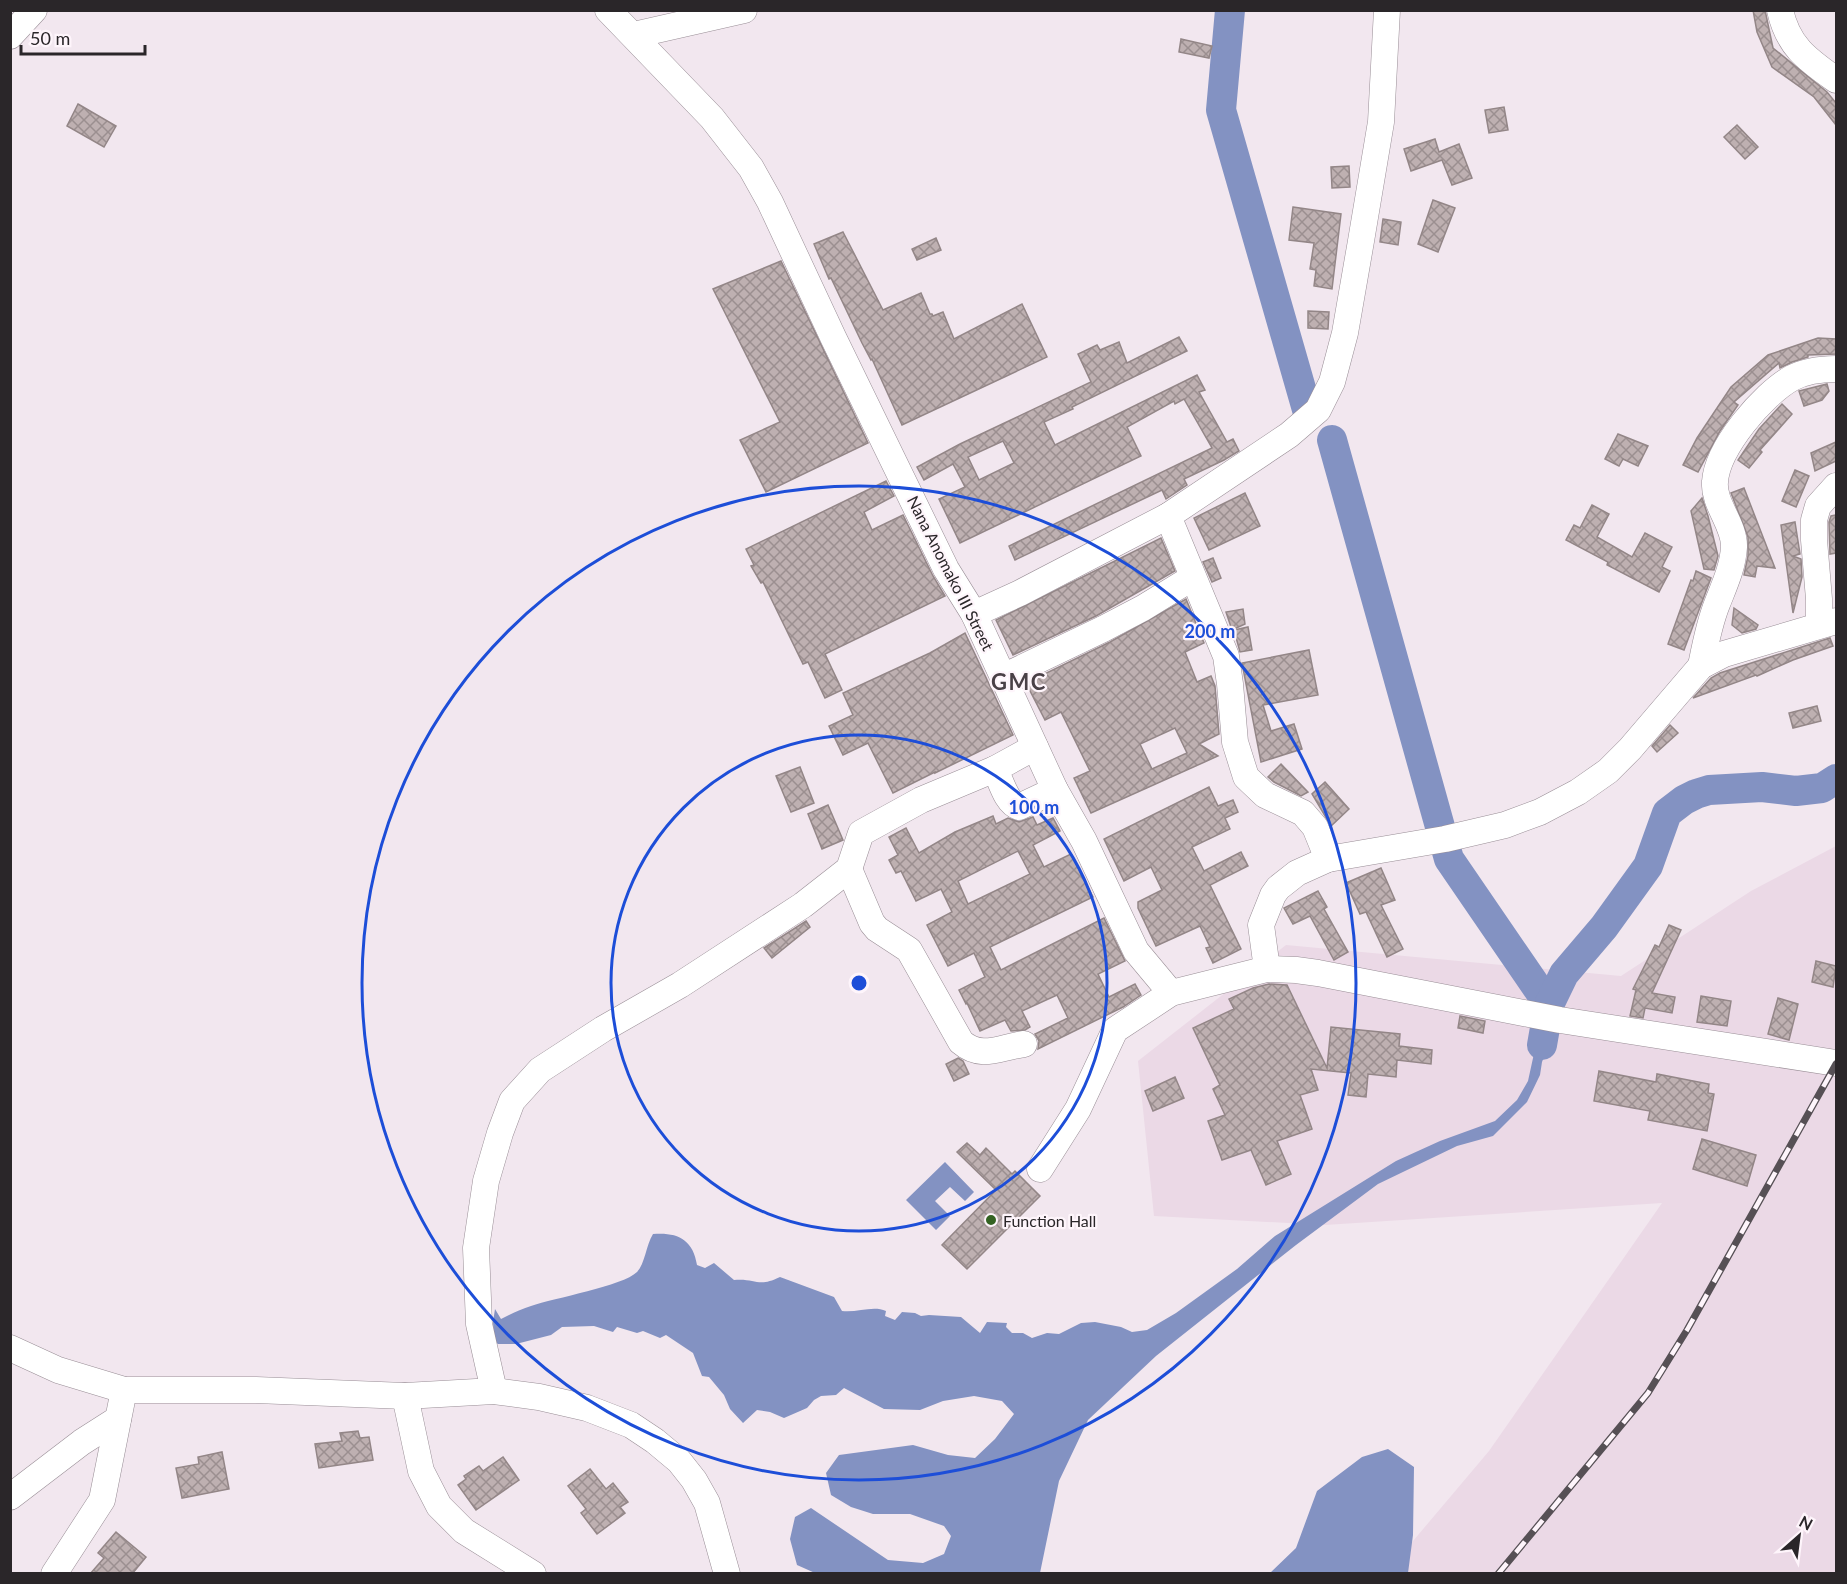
<svg xmlns="http://www.w3.org/2000/svg" width="1847" height="1584" font-family="Lato,sans-serif">
<style>
.built{fill:#ebd9e6}
.water{fill:#8392c2}
.lines{fill:none;stroke-linecap:round;stroke-linejoin:round}
.river{stroke:#8392c2;stroke-width:30}
.building{fill:url(#building-cross-hatch);stroke:#938687;stroke-width:1.5;fill-rule:evenodd}
.minor-casing{stroke:#998e96;stroke-width:27}
.minor{stroke:#fff;stroke-width:26}
.rail-casing{stroke:#565055;stroke-width:7}
.rail{stroke:#fef5fb;stroke-width:4.5;stroke-dasharray:14;stroke-linecap:butt}
.ring{fill:none;stroke:#1d4ed8;stroke-width:3}
.poi-dot{fill:#346323;stroke:#fef5fb;stroke-width:2}
.labels{text-anchor:middle;dominant-baseline:central;stroke-width:4.5;stroke-linejoin:round;paint-order:stroke}
.street-label{font-size:16px;fill:#2a2629;stroke:#fef5fb}
.poi-label{font-size:16px;fill:#2a2629;stroke:#fef5fb;text-anchor:start}
.district-label{font-size:22px;font-weight:bold;letter-spacing:1.5px;fill:#494046;stroke:#fef5fb}
.centre{fill:#1d4ed8;stroke:#fef5fb;stroke-width:3}
.ring-label{font-size:18px;text-anchor:middle;font-weight:bold;fill:#1d4ed8;stroke:#fef5fb;stroke-width:4.5;stroke-linejoin:round;paint-order:stroke}
</style>
<defs>
<pattern id="building-cross-hatch" width="8" height="8" patternUnits="userSpaceOnUse" patternTransform="scale(1.5)"><rect width="8" height="8" fill="#beb0b1"/><path d="M0 0l8 8M0 8l8-8" fill="none" stroke="#9b8f90"/></pattern>
</defs>
<rect width="100%" height="100%" fill="#f2e7ef"/>
<polygon class="built" points="1836,846 1836,1573 1386,1573 1489,1451 1662,1203 1325,1225 1154,1216 1138,1061 1286,945 1621,976 1751,891"/>
<g class="water">
<path d="M1540,1026L1555,1029L1542,1062L1540,1075L1527,1102L1493,1136L1457,1146L1378,1184L1296,1245L1156,1356L1088,1420L1059,1481L1040,1573H815L797,1565L790,1539L795,1517L811,1508L888,1560L923,1563L944,1554L951,1536L944,1526L910,1514H873L851,1507L831,1495L826,1473L839,1455L913,1445L948,1455L975,1458L995,1439L1014,1414L1002,1401L974,1396L943,1401L920,1410L884,1409L844,1388L836,1395L821,1396L814,1400L807,1408L784,1418L770,1412L757,1410L743,1423L730,1409L724,1395L709,1377L702,1376L693,1353L666,1335L660,1338L643,1331L637,1333L617,1327L613,1332L594,1326L562,1327L551,1335L516,1344H498L494,1341L493,1322L495,1309L501,1319C511,1314 521,1309 531,1306C554,1298 623,1286 637,1272C645,1264 646,1245 653,1234C677,1232 693,1239 697,1265L705,1268L714,1263L734,1280C756,1278 758,1288 780,1277L834,1297L842,1311C857,1313 873,1305 886,1311L885,1316L895,1320L902,1312L915,1313L921,1316L929,1315L961,1317L980,1333L987,1322L1007,1323L1006,1327L1012,1333H1023L1032,1338L1047,1333L1059,1334L1081,1323L1095,1322L1121,1327L1132,1332L1147,1330L1176,1313L1237,1269L1275,1236L1396,1161L1440,1141L1495,1121L1517,1100L1528,1081Z"/>
<polygon points="945,1162 974,1192 965,1201 950,1187 935,1201 950,1216 936,1230 906,1200"/>
<polygon points="1388,1449 1414,1467 1413,1535 1408,1573 1270,1573 1296,1548 1317,1491 1362,1457"/>
</g>
<g class="lines">
<g class="river">
<polyline points="1230,10 1221,110 1308,413"/>
<polyline points="1332,440 1449,859 1549,1005"/>
<polyline points="1542,1045 1549,1005 1564,974 1604,927 1648,866 1667,813 1684,800 1696,794 1709,790 1762,787 1796,791 1822,788 1836,779"/>
</g>
</g>
<g class="building">
<polygon points="1753,10 1765,10 1773,48 1827,92 1836,103 1836,125 1814,97 1772,67 1757,32"/>
<polygon points="1181,39 1212,46 1209,58 1179,52"/>
<polygon points="78,104 116,126 104,147 67,126"/>
<polygon points="1504,107 1508,130 1489,133 1485,110"/>
<polygon points="1737,125 1758,147 1745,159 1724,137"/>
<polygon points="1435,139 1439,152 1459,144 1472,178 1452,185 1442,160 1411,171 1404,149"/>
<polygon points="1349,166 1350,187 1332,188 1331,167"/>
<polygon points="1433,200 1455,208 1438,252 1418,244"/>
<polygon points="1293,207 1341,214 1332,289 1314,286 1316,270 1310,269 1314,243 1289,240"/>
<polygon points="1383,219 1401,222 1398,245 1380,242"/>
<polygon points="843,232 883,310 921,293 930,314 932,314 933,316 943,312 954,339 1022,304 1047,357 902,425 872,359 871,360 862,343 831,278 829,279 814,244"/>
<polygon points="936,238 941,250 917,260 912,249"/>
<polygon points="781,261 868,443 766,492 740,440 780,422 713,289"/>
<polygon points="1308,311 1329,312 1328,329 1308,328"/>
<path d="M1179,337L1187,351L1072,407L1073,409L1044,422L1055,445L1197,375L1205,390L1199,392L1227,442L1233,439L1239,451L1224,460L1184,479L1187,485L1166,499L1162,490L1015,560L1009,546L1212,448L1184,399L1175,404L1174,401L1127,427L1141,456L960,543L939,499L965,487L953,464L924,480L917,467L960,444L1091,382L1078,354L1097,345L1100,350L1119,342L1127,363ZM1003,441L1014,463L979,480L968,457Z"/>
<polygon points="1818,338 1836,339 1836,354 1808,355 1808,357 1792,362 1780,368 1779,363 1734,402 1738,405 1720,431 1698,472 1683,465 1697,438 1731,387 1768,355"/>
<polygon points="1827,384 1829,391 1822,400 1804,406 1799,391"/>
<polygon points="1782,404 1792,414 1760,450 1762,452 1749,468 1738,460 1759,429"/>
<polygon points="1618,434 1648,446 1638,466 1623,459 1619,466 1605,459"/>
<polygon points="1836,442 1836,461 1815,471 1811,453"/>
<polygon points="1795,470 1809,476 1796,507 1782,501"/>
<polygon points="886,481 894,496 864,512 872,530 903,515 933,576 945,596 825,654 842,690 825,698 808,662 803,664 763,582 761,583 751,566 754,565 746,549"/>
<polygon points="1744,488 1775,568 1757,566 1755,577 1744,575 1748,556 1748,537 1731,493"/>
<polygon points="1245,493 1260,526 1209,550 1194,518"/>
<polygon points="1702,498 1708,516 1718,556 1714,570 1704,569 1691,511"/>
<polygon points="1592,505 1609,514 1597,537 1632,557 1645,533 1672,547 1662,567 1670,571 1659,592 1607,565 1608,562 1566,540 1574,525 1580,528"/>
<polygon points="1836,515 1836,553 1830,554 1829,522 1831,516"/>
<polygon points="1795,522 1800,554 1793,556 1801,559 1802,577 1793,613 1781,525"/>
<polygon points="1161,538 1175,571 1096,616 1013,655 996,620"/>
<polygon points="1213,558 1221,578 1212,582 1203,562"/>
<polygon points="1696,571 1711,578 1684,650 1668,644 1691,580 1693,581"/>
<path d="M1186,599L1204,643L1185,652L1197,682L1211,676L1215,686L1219,734L1199,744L1218,756L1091,813L1074,778L1090,771L1061,712L1045,720L1026,683L1110,642ZM1175,728L1187,753L1152,769L1140,744Z"/>
<polygon points="1734,608 1758,625 1756,629 1742,633 1732,625"/>
<polygon points="1243,609 1245,624 1232,630 1226,612"/>
<polygon points="1248,627 1252,650 1240,652 1234,630"/>
<polygon points="965,633 1013,735 935,773 935,772 893,793 868,743 843,755 829,726 853,715 843,693 930,653"/>
<polygon points="1830,638 1833,646 1793,660 1757,676 1756,675 1693,698 1711,678 1720,673"/>
<polygon points="1309,650 1318,695 1263,705 1271,731 1294,724 1302,749 1261,762 1242,663"/>
<polygon points="1817,706 1821,721 1793,728 1789,713"/>
<polygon points="1670,725 1678,733 1657,752 1652,746"/>
<polygon points="1281,764 1308,792 1301,796 1274,782 1268,777"/>
<polygon points="800,767 814,803 791,812 776,776"/>
<polygon points="1325,782 1349,809 1331,826 1312,794"/>
<polygon points="1209,787 1218,806 1233,800 1238,812 1225,818 1230,829 1192,847 1204,871 1241,852 1248,866 1210,885 1241,949 1213,963 1206,948 1210,947 1200,926 1156,946 1138,908 1138,902 1162,890 1151,867 1124,881 1104,839"/>
<polygon points="828,805 843,840 822,849 808,814"/>
<path d="M993,816L996,824L1008,818L1019,822L1033,817L1037,825L1053,818L1060,831L1033,845L1044,867L1071,854L1093,897L990,947L1001,970L1104,918L1125,961L1098,974L1109,997L1135,984L1141,995L1123,1007L1038,1049L1039,1041L1035,1034L1068,1018L1057,995L1022,1011L1030,1027L1025,1030L1011,1031L1005,1020L980,1031L967,1003L966,1004L959,990L985,977L974,953L948,966L927,925L952,912L941,889L916,901L901,871L896,873L889,860L898,855L889,837L906,828L919,853L955,832ZM1018,851L1030,874L968,904L958,881Z"/>
<polygon points="1381,868 1395,900 1381,905 1403,949 1387,957 1366,912 1360,914 1346,883"/>
<polygon points="1318,891 1327,907 1324,909 1348,952 1334,960 1310,916 1293,924 1284,908"/>
<polygon points="806,921 810,927 772,958 764,948"/>
<polygon points="1669,925 1681,930 1652,993 1675,997 1672,1013 1645,1008 1643,1018 1630,1016 1636,990 1633,989 1655,945 1659,947"/>
<polygon points="1816,961 1836,966 1833,987 1812,982"/>
<polygon points="1269,984 1287,985 1327,1068 1331,1027 1400,1034 1399,1046 1432,1050 1431,1064 1397,1060 1396,1077 1368,1074 1366,1097 1348,1095 1351,1073 1311,1069 1318,1090 1300,1095 1312,1129 1277,1141 1291,1174 1266,1185 1251,1150 1222,1160 1208,1121 1225,1115 1213,1089 1220,1085 1193,1028 1234,1009 1229,999 1253,988"/>
<polygon points="1701,996 1731,1001 1727,1026 1697,1022"/>
<polygon points="1778,998 1798,1004 1789,1040 1768,1034"/>
<polygon points="1460,1016 1485,1021 1483,1033 1458,1028"/>
<polygon points="958,1058 963,1061 969,1074 954,1081 946,1064"/>
<polygon points="1599,1071 1656,1082 1657,1074 1709,1084 1708,1093 1714,1094 1707,1131 1648,1120 1650,1111 1594,1101"/>
<polygon points="1175,1077 1184,1098 1153,1111 1145,1091"/>
<polygon points="1702,1139 1756,1155 1747,1186 1693,1169"/>
<polygon points="967,1143 980,1155 986,1148 1012,1174 1015,1171 1040,1196 967,1269 942,1245 996,1190 957,1152"/>
<polygon points="358,1431 360,1438 369,1437 373,1460 319,1468 315,1444 342,1441 340,1433"/>
<polygon points="222,1452 229,1489 182,1498 176,1468 199,1464 198,1457"/>
<polygon points="503,1457 519,1480 476,1510 458,1485 466,1479 464,1476 479,1466 483,1471"/>
<polygon points="590,1469 606,1489 613,1483 628,1502 620,1507 625,1513 597,1534 581,1513 586,1509 568,1486"/>
<polygon points="116,1532 146,1557 132,1574 90,1574 104,1558 98,1553"/>
</g>
<g class="lines">
<defs>
<g id="minor">
<polyline points="608,10 712,118 751,168 770,202 833,337 946,569 974,614 1055,790 1084,841 1136,951 1171,993"/>
<path d="M1780,10C1788,47 1808,60 1836,80"/>
<polyline points="634,35 744,10"/>
<polyline points="10,36 34,10"/>
<polyline points="1168,516 1226,656 1230,684 1235,742 1246,777 1265,795 1303,813 1315,827 1328,859"/>
<polyline points="974,614 1020,593 1168,516 1289,435 1318,410 1332,382 1345,333 1361,241 1381,122 1387,10"/>
<polyline points="1819,625 1819,599 1814,540 1814,520 1818,506 1836,486"/>
<path d="M1701,666C1705,646 1709,624 1717,604C1724,586 1733,567 1734,547C1735,525 1713,504 1715,482C1717,448 1763,394 1792,378C1805,371 1822,369 1836,369"/>
<polyline points="1003,677 1103,629 1143,608 1192,578"/>
<path d="M1035,747L995,769C1001,781 1006,803 1019,807L1055,790"/>
<path d="M849,869L872,923L877,929L909,950L961,1042C982,1060 1000,1047 1024,1044"/>
<polyline points="1267,969 1261,925 1273,895 1278,888 1297,873 1328,859 1445,839 1505,825 1540,812 1578,792 1608,771 1630,749 1701,666 1724,654 1836,621"/>
<polyline points="1040,1169 1078,1109 1115,1030 1171,993 1267,969 1296,970 1318,973 1560,1020 1836,1063"/>
<polyline points="10,1348 58,1370 124,1390 256,1390 405,1396 494,1391 539,1397 587,1408 631,1425 655,1441 679,1461 694,1480 707,1503 727,1574"/>
<polyline points="494,1391 479,1324 476,1248 486,1181 500,1133 512,1101 540,1070 603,1029 680,985 803,905 849,869 861,833 921,800 995,769"/>
<polyline points="405,1396 421,1471 439,1506 464,1531 533,1574"/>
<polyline points="10,1497 82,1442 118,1419"/>
<polyline points="54,1574 102,1500 124,1390"/>
</g>
</defs>
<use href="#minor" class="minor-casing"/>
<use href="#minor" class="minor"/>
<defs>
<polyline id="rail" points="1498,1574 1648,1393 1687,1330 1836,1064"/>
</defs>
<use href="#rail" class="rail-casing"/>
<use href="#rail" class="rail"/>
</g>
<g class="ring">
<circle cx="859" cy="983" r="248"/>
<circle cx="859" cy="983" r="497"/>
</g>
<circle class="poi-dot" cx="991" cy="1220" r="6"/>
<g class="labels">
<g class="street-label">
<text transform="translate(951 573) rotate(63)">Nana Anomako III Street</text>
</g>
<g class="poi-label">
<text x="1003" y="1220">Function Hall</text>
</g>
<g class="district-label">
<text x="1019" y="681">GMC</text>
</g>
</g>
<circle cx="859" cy="983" r="9" class="centre"/>
<g class="ring-label">
<text x="1210" y="638">200 m</text>
<text x="1034" y="814">100 m</text>
</g>
<rect width="1847" height="1584" fill="none" stroke="#2a2629" stroke-width="24"/>
<g transform="translate(1799 1536) rotate(28)" stroke="#fef5fb" stroke-width="4.5" paint-order="stroke">
<path d="M0-4.5L10 22L0 15L-10 22Z" fill="#2a2629"/>
<text y="-9" font-size="16" font-weight="bold" text-anchor="middle" fill="#2a2629">N</text>
</g>
<path d="M21 45v9h124v-9" fill="none" stroke="#2a2629" stroke-width="3"/>
<text x="30" y="45" font-size="18" fill="#2a2629" stroke="#fef5fb" stroke-width="4.5" paint-order="stroke">50 m</text>
</svg>
